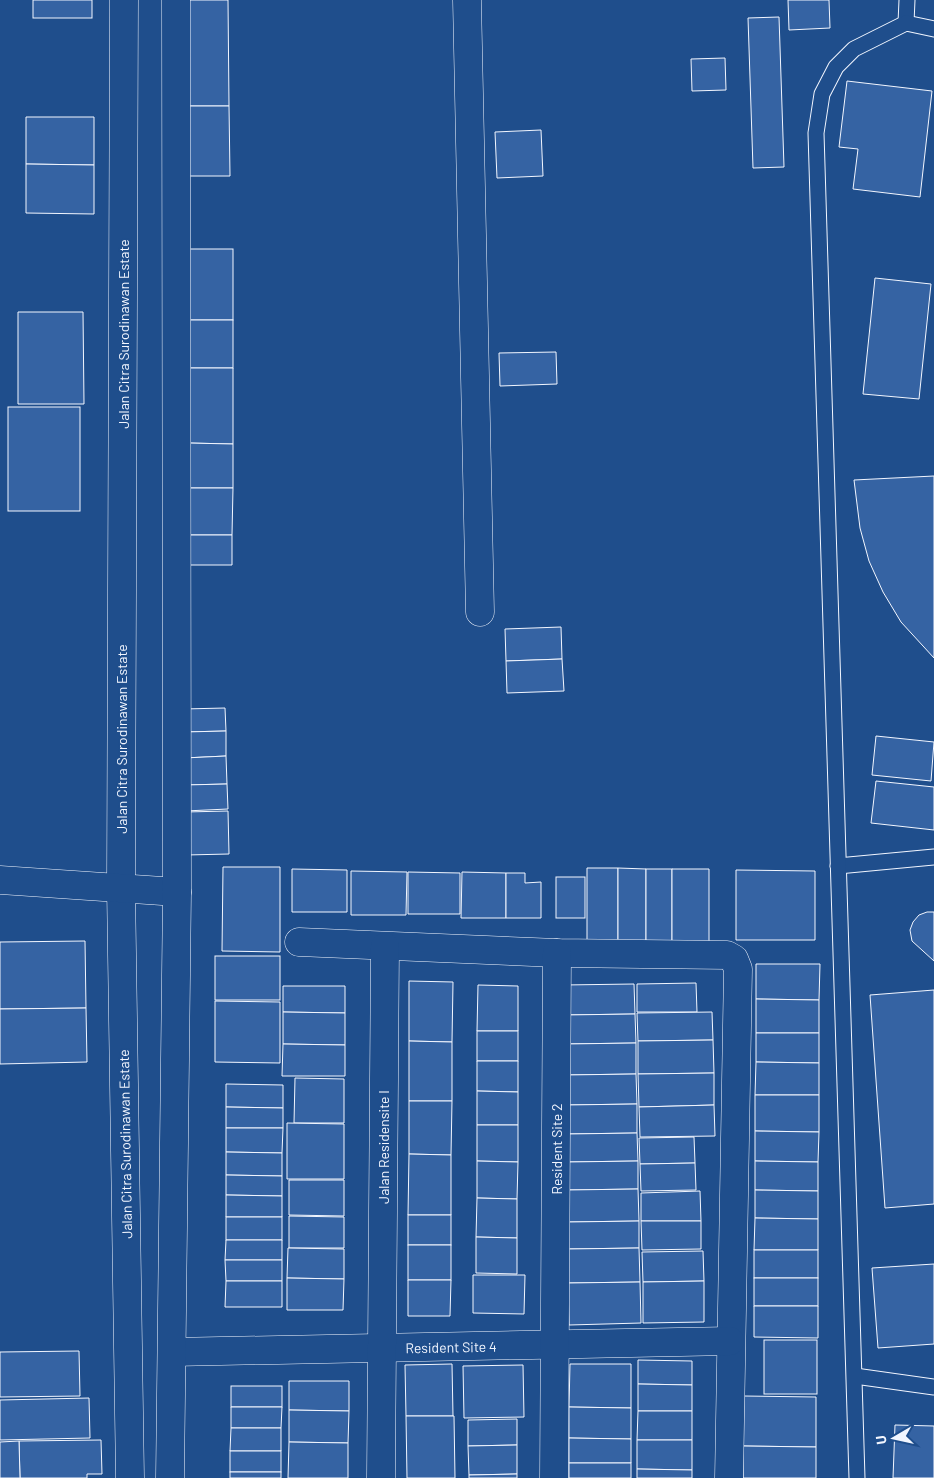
<svg xmlns="http://www.w3.org/2000/svg" width="934" height="1478" font-family="Barlow,sans-serif">
<style>
.building{fill:#3563a3;stroke:#f2f6ff}
.lines{fill:none;stroke-linecap:round;stroke-linejoin:round}
.lane-casing{stroke:#f2f6ff;stroke-width:17}
.street-casing{stroke:#f2f6ff;stroke-width:29}
.lane{stroke:#1f4e8c;stroke-width:15}
.street{stroke:#1f4e8c;stroke-width:28}
.labels{text-anchor:middle;dominant-baseline:central;stroke-width:4;stroke-linejoin:round;paint-order:stroke}
.street-label{font-size:14px;fill:#f2f6ff;stroke:#1f4e8c}
</style>
<rect width="100%" height="100%" fill="#1f4e8c"/>
<g class="building">
<rect x="33" y="0" width="59" height="18"/>
<polygon points="186,0 228,0 229,106 188,106"/>
<polygon points="788,0 829,0 830,28 789,30"/>
<polygon points="779,17 784,167 753,168 748,18"/>
<polygon points="725,58 726,90 692,91 691,59"/>
<polygon points="847,81 932,91 920,197 853,189 858,149 839,147"/>
<polygon points="188,106 229,106 230,176 189,176"/>
<polygon points="26,117 94,117 94,165 26,164"/>
<polygon points="541,130 543,176 497,178 495,132"/>
<polygon points="26,164 94,165 94,214 26,213"/>
<rect x="188" y="249" width="45" height="71"/>
<polygon points="875,278 931,284 919,399 863,394"/>
<polygon points="18,312 83,312 84,404 18,404"/>
<rect x="188" y="320" width="45" height="48"/>
<polygon points="556,352 557,384 500,386 499,353"/>
<polygon points="188,368 233,368 233,444 188,443"/>
<rect x="8" y="407" width="72" height="104"/>
<polygon points="188,443 233,444 233,488 188,488"/>
<polygon points="934,476 934,658 901,622 883,592 869,561 860,528 854,480"/>
<polygon points="188,488 233,488 232,535 187,535"/>
<polygon points="187,535 232,535 232,565 188,565"/>
<polygon points="561,627 562,659 506,661 505,629"/>
<polygon points="562,659 564,691 507,693 506,661"/>
<polygon points="225,708 226,731 183,732 183,709"/>
<polygon points="226,731 226,756 184,758 183,732"/>
<polygon points="876,736 934,742 931,781 872,775"/>
<polygon points="226,756 227,784 184,785 184,758"/>
<polygon points="876,781 934,787 934,830 871,823"/>
<polygon points="227,784 228,809 185,811 184,785"/>
<polygon points="228,811 229,854 186,855 185,812"/>
<polygon points="223,867 280,867 280,952 222,951"/>
<polygon points="587,868 618,868 618,942 587,941"/>
<polygon points="618,868 646,869 646,942 618,942"/>
<polygon points="292,869 347,870 347,912 292,912"/>
<rect x="646" y="869" width="26" height="73"/>
<polygon points="672,869 709,869 709,943 672,942"/>
<polygon points="736,870 815,871 815,940 736,940"/>
<polygon points="351,871 407,872 406,915 351,915"/>
<polygon points="408,872 460,873 460,914 408,914"/>
<polygon points="462,872 506,873 506,918 461,918"/>
<polygon points="506,873 525,873 525,883 541,882 541,918 506,918"/>
<rect x="556" y="877" width="29" height="41"/>
<polygon points="927,912 934,912 934,961 912,941 910,930 913,922 919,915"/>
<polygon points="85,941 86,1008 0,1009 0,942"/>
<rect x="215" y="956" width="65" height="44"/>
<polygon points="756,964 820,964 819,1000 756,999"/>
<polygon points="409,981 453,982 452,1042 409,1041"/>
<polygon points="696,983 697,1012 637,1012 637,984"/>
<polygon points="634,984 635,1014 563,1015 563,985"/>
<polygon points="478,985 518,986 518,1031 477,1031"/>
<polygon points="283,986 345,986 345,1013 283,1012"/>
<polygon points="934,990 934,1204 885,1208 870,995"/>
<polygon points="756,999 819,1000 819,1033 756,1033"/>
<polygon points="215,1001 280,1002 280,1063 215,1062"/>
<polygon points="86,1008 87,1062 0,1064 0,1009"/>
<polygon points="283,1012 345,1013 345,1045 283,1044"/>
<polygon points="712,1012 713,1040 638,1041 637,1013"/>
<polygon points="635,1014 636,1043 564,1044 563,1015"/>
<rect x="477" y="1031" width="41" height="30"/>
<polygon points="756,1033 819,1033 819,1063 756,1062"/>
<polygon points="713,1040 714,1073 638,1074 638,1041"/>
<polygon points="409,1041 452,1042 452,1101 409,1101"/>
<polygon points="636,1043 636,1074 564,1075 564,1044"/>
<polygon points="283,1044 345,1045 345,1076 282,1076"/>
<polygon points="477,1061 518,1061 518,1092 477,1091"/>
<polygon points="756,1062 819,1063 819,1095 755,1095"/>
<polygon points="714,1073 714,1105 639,1107 638,1074"/>
<polygon points="636,1074 637,1104 565,1105 564,1075"/>
<polygon points="295,1078 344,1079 344,1123 294,1123"/>
<polygon points="226,1084 283,1085 283,1108 226,1107"/>
<polygon points="477,1091 518,1092 518,1125 477,1125"/>
<polygon points="755,1095 819,1095 819,1132 755,1131"/>
<polygon points="409,1101 452,1101 451,1155 409,1154"/>
<polygon points="637,1104 637,1133 566,1134 565,1105"/>
<polygon points="714,1105 715,1136 640,1137 639,1107"/>
<polygon points="226,1107 283,1108 283,1128 226,1128"/>
<polygon points="287,1123 344,1124 344,1179 287,1179"/>
<polygon points="477,1125 518,1125 518,1162 477,1161"/>
<polygon points="226,1128 283,1128 282,1153 226,1152"/>
<polygon points="755,1131 819,1132 818,1162 755,1161"/>
<polygon points="637,1133 638,1161 566,1162 566,1134"/>
<polygon points="694,1137 695,1163 640,1164 639,1138"/>
<polygon points="226,1152 282,1153 282,1176 226,1175"/>
<polygon points="409,1154 451,1155 451,1215 408,1215"/>
<polygon points="477,1161 518,1162 517,1199 477,1198"/>
<polygon points="638,1161 638,1189 566,1190 566,1162"/>
<polygon points="755,1161 818,1162 818,1191 755,1190"/>
<polygon points="695,1163 696,1190 641,1191 640,1164"/>
<polygon points="226,1175 282,1176 282,1196 226,1195"/>
<polygon points="289,1180 344,1180 344,1216 289,1215"/>
<polygon points="638,1189 639,1221 567,1222 566,1190"/>
<polygon points="755,1190 818,1191 818,1219 755,1218"/>
<polygon points="700,1191 701,1221 641,1221 641,1193"/>
<polygon points="226,1195 282,1196 282,1217 226,1217"/>
<polygon points="477,1198 517,1199 517,1238 476,1237"/>
<rect x="408" y="1215" width="43" height="30"/>
<polygon points="289,1216 344,1217 344,1248 289,1248"/>
<rect x="226" y="1217" width="56" height="23"/>
<polygon points="755,1218 818,1219 818,1250 754,1250"/>
<polygon points="639,1221 639,1248 567,1249 567,1222"/>
<polygon points="641,1221 701,1221 701,1249 642,1250"/>
<polygon points="476,1237 517,1238 517,1274 476,1273"/>
<polygon points="226,1240 282,1240 282,1260 225,1260"/>
<rect x="408" y="1245" width="43" height="35"/>
<polygon points="288,1248 344,1249 344,1279 287,1278"/>
<polygon points="639,1248 640,1282 568,1283 567,1249"/>
<rect x="754" y="1250" width="64" height="28"/>
<polygon points="703,1251 704,1281 643,1282 642,1252"/>
<polygon points="225,1260 282,1260 282,1281 226,1281"/>
<polygon points="934,1264 934,1344 878,1348 872,1268"/>
<polygon points="473,1275 525,1275 524,1314 473,1313"/>
<polygon points="287,1278 344,1279 343,1310 287,1310"/>
<rect x="754" y="1278" width="64" height="28"/>
<polygon points="408,1280 451,1280 450,1316 408,1316"/>
<polygon points="226,1281 282,1281 282,1307 225,1307"/>
<polygon points="704,1281 704,1322 643,1323 643,1282"/>
<polygon points="640,1282 641,1323 569,1325 568,1283"/>
<polygon points="754,1306 818,1306 818,1338 754,1337"/>
<rect x="764" y="1340" width="53" height="54"/>
<polygon points="79,1351 80,1396 0,1397 0,1352"/>
<polygon points="638,1360 692,1361 692,1385 638,1384"/>
<polygon points="452,1364 453,1416 406,1416 405,1365"/>
<polygon points="570,1364 631,1364 631,1408 569,1407"/>
<polygon points="523,1365 524,1417 464,1418 463,1366"/>
<polygon points="289,1381 349,1381 349,1411 289,1410"/>
<polygon points="638,1384 692,1385 692,1411 638,1411"/>
<rect x="231" y="1386" width="51" height="21"/>
<polygon points="744,1396 816,1397 816,1447 743,1446"/>
<polygon points="89,1398 90,1438 0,1440 0,1400"/>
<polygon points="231,1407 282,1407 281,1428 231,1428"/>
<polygon points="569,1407 631,1408 631,1439 569,1438"/>
<polygon points="289,1410 349,1411 348,1443 289,1442"/>
<polygon points="638,1411 692,1411 692,1440 637,1440"/>
<polygon points="406,1416 454,1416 455,1478 407,1478"/>
<polygon points="517,1419 517,1445 468,1446 468,1420"/>
<polygon points="895,1425 934,1426 934,1478 893,1478"/>
<polygon points="231,1428 281,1428 281,1451 230,1451"/>
<polygon points="569,1438 631,1439 631,1463 569,1463"/>
<polygon points="101,1440 102,1474 87,1474 87,1478 20,1478 19,1441"/>
<polygon points="637,1440 692,1440 692,1470 637,1469"/>
<polygon points="19,1441 20,1478 0,1478 0,1442"/>
<polygon points="289,1442 348,1443 348,1478 288,1478"/>
<polygon points="517,1445 517,1474 469,1475 468,1446"/>
<polygon points="743,1446 816,1447 816,1478 743,1478"/>
<rect x="230" y="1451" width="51" height="21"/>
<rect x="569" y="1463" width="62" height="15"/>
<polygon points="637,1469 692,1470 692,1478 637,1478"/>
<rect x="230" y="1472" width="51" height="6"/>
<polygon points="517,1474 517,1478 469,1478 469,1475"/>
</g>
<g class="lines">
<defs>
<g id="lane">
<polyline points="906,23 907,0"/>
<polyline points="838,866 934,857"/>
<polyline points="855,1376 934,1387"/>
<polyline points="857,1478 816,133 822,94 836,67 854,49 906,23 934,29"/>
</g>
<g id="street">
<polyline points="124,0 121,888 130,1478"/>
<polyline points="467,0 480,612"/>
<polyline points="0,880 177,892"/>
<polyline points="299,942 557,953 727,955 734,959 738,969 729,1478"/>
<polyline points="172,1352 730,1341"/>
<polyline points="170,1478 177,892 176,0"/>
<polyline points="381,1478 385,947"/>
<polyline points="554,1478 557,953"/>
</g>
</defs>
<use href="#lane" class="lane-casing"/>
<use href="#street" class="street-casing"/>
<use href="#lane" class="lane"/>
<use href="#street" class="street"/>
</g>
<g class="labels">
<g class="street-label">
<text transform="translate(123 334) rotate(-90)">Jalan Citra Surodinawan Estate</text>
<text transform="translate(121 739) rotate(-90)">Jalan Citra Surodinawan Estate</text>
<text transform="translate(125 1144) rotate(-91)">Jalan Citra Surodinawan Estate</text>
<text transform="translate(383 1147) rotate(-90)">Jalan Residensite I</text>
<text transform="translate(556 1149) rotate(-90)">Resident Site 2</text>
<text transform="translate(451 1347) rotate(-1)">Resident Site 4</text>
</g>
</g>
<g transform="translate(894 1438) rotate(261)" stroke="#1f4e8c" stroke-width="4" paint-order="stroke">
<path d="M0-4L9 19L0 12L-9 19Z" fill="#f2f6ff"/>
<text y="-8" font-size="14" font-weight="bold" text-anchor="middle" fill="#f2f6ff">U</text>
</g>
</svg>
